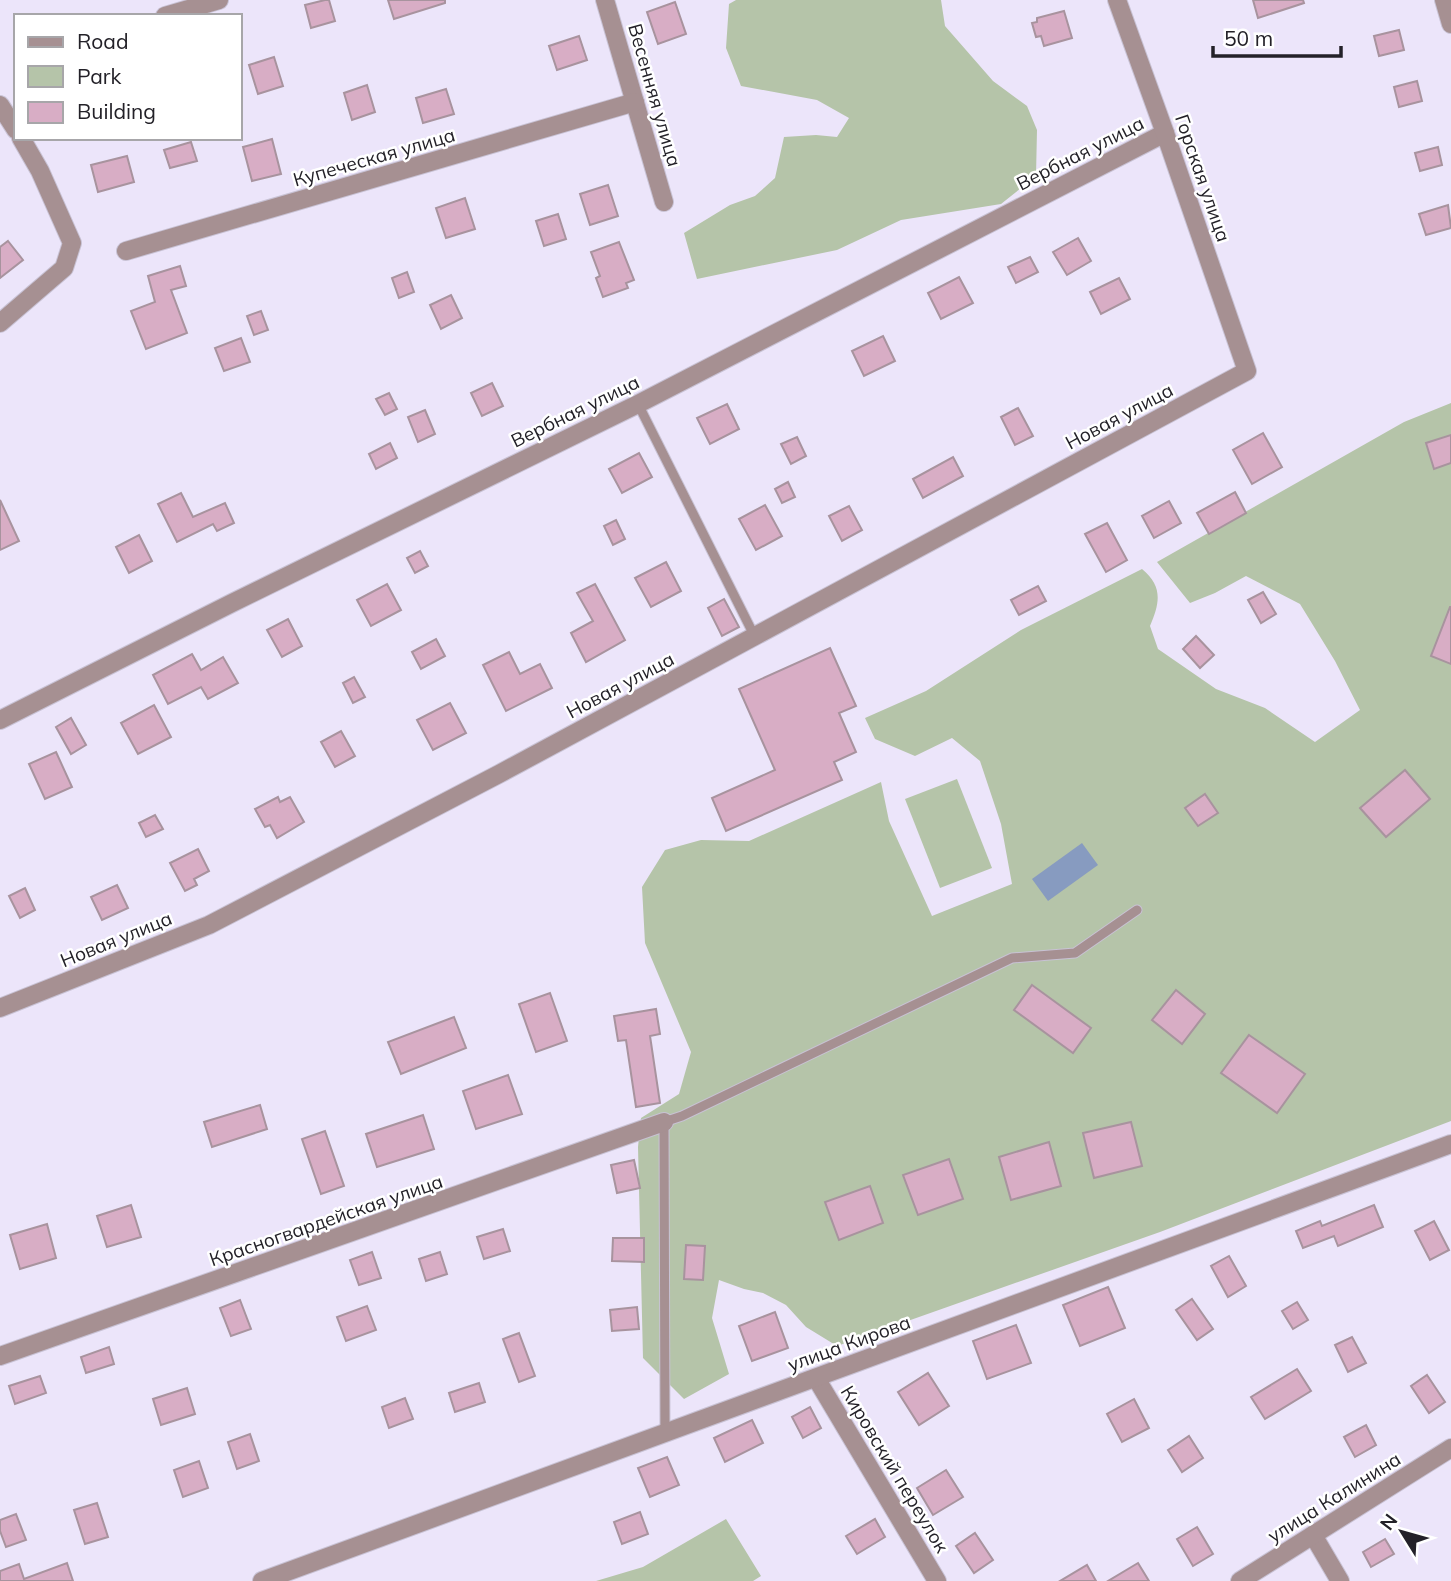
<svg xmlns="http://www.w3.org/2000/svg" width="1451" height="1581" font-family="Mulish,sans-serif">
<style>
.green{fill:#b5c4a9}
.water{fill:#879bc0}
.building{fill:#d8adc5;stroke:#a8939e;stroke-width:2}
.lines{fill:none;stroke-linecap:round;stroke-linejoin:round}
.service-casing{stroke:#c8c2d4;stroke-width:11}
.minor-casing{stroke:#c8c2d4;stroke-width:20}
.service{stroke:#a69092;stroke-width:9}
.minor{stroke:#a69092;stroke-width:18}
.labels{text-anchor:middle;dominant-baseline:central;stroke-width:5;stroke-linejoin:round;paint-order:stroke}
.street-label{font-size:19px;fill:#232128;stroke:#fff}
</style>
<rect width="100%" height="100%" fill="#ece5fa"/>
<g class="green">
<polygon points="736,0 941,0 945,26 993,81 1027,106 1037,130 1036,176 1001,204 901,220 837,250 697,279 684,233 730,205 755,196 775,178 784,137 816,135 837,137 849,118 817,100 741,86 726,48 729,4"/>
<path d="M1451,403V1121L1160,1232L837,1346L806,1327L786,1305L763,1293L744,1289L719,1280L712,1318L729,1374L684,1399L643,1358L638,1147L641,1118L679,1094L691,1052L645,943L642,887L665,850L701,840L749,841L881,782L889,821L932,916L1012,884L1001,824L980,761L952,738L915,756L875,739L865,718L926,691L1021,630L1142,569C1163,586 1160,603 1150,626L1158,649L1216,689L1265,708L1315,742L1360,710L1335,661L1300,604L1246,576L1215,593L1190,603L1157,562L1404,422Z"/>
<polygon points="957,779 992,868 940,888 905,799"/>
<polygon points="726,1519 761,1576 753,1581 596,1581 643,1567"/>
</g>
<polygon class="water" points="1082,843 1098,865 1048,901 1032,879"/>
<g class="building">
<polygon points="325,0 329,0 335,21 311,28 305,5"/>
<polygon points="388,0 445,0 445,3 394,19"/>
<polygon points="1253,0 1303,0 1304,3 1258,18"/>
<polygon points="675,2 686,34 658,44 647,12"/>
<polygon points="1064,11 1072,38 1044,46 1041,36 1036,37 1032,23 1037,22 1037,18"/>
<polygon points="1399,30 1404,50 1379,56 1374,36"/>
<polygon points="579,36 587,60 557,70 549,46"/>
<polygon points="274,57 283,86 258,94 249,65"/>
<polygon points="1417,81 1422,101 1399,107 1394,87"/>
<polygon points="367,85 375,112 352,120 344,93"/>
<polygon points="446,89 454,114 423,123 416,98"/>
<polygon points="272,139 281,174 252,181 243,147"/>
<polygon points="191,142 197,161 170,168 164,150"/>
<polygon points="1438,147 1442,165 1420,171 1415,153"/>
<polygon points="127,156 134,182 98,192 91,165"/>
<polygon points="608,185 618,216 590,225 580,194"/>
<polygon points="465,198 475,229 446,238 436,208"/>
<polygon points="1448,205 1451,228 1426,235 1419,214"/>
<polygon points="558,214 566,239 544,246 536,221"/>
<polygon points="1078,238 1091,261 1067,275 1053,252"/>
<polygon points="8,241 23,260 0,278 0,247"/>
<polygon points="619,242 634,280 626,283 628,288 603,297 596,278 600,276 591,252"/>
<polygon points="1030,257 1038,272 1016,283 1008,267"/>
<polygon points="180,266 186,286 171,290 187,333 146,349 131,311 155,302 148,276"/>
<polygon points="407,272 414,292 399,298 392,278"/>
<polygon points="959,277 973,303 941,319 928,293"/>
<polygon points="1119,278 1130,299 1101,314 1090,292"/>
<polygon points="451,295 462,318 441,329 430,305"/>
<polygon points="261,311 268,330 254,335 247,316"/>
<polygon points="883,336 895,361 864,376 852,351"/>
<polygon points="241,338 250,362 224,371 215,348"/>
<polygon points="492,383 503,406 482,416 471,393"/>
<polygon points="389,393 397,409 385,415 376,399"/>
<polygon points="727,404 739,429 710,444 697,418"/>
<polygon points="1018,408 1033,436 1015,445 1001,417"/>
<polygon points="425,410 435,434 418,442 408,417"/>
<polygon points="1263,433 1282,467 1252,484 1233,450"/>
<polygon points="1451,435 1451,463 1434,469 1426,443"/>
<polygon points="797,437 806,456 791,464 781,444"/>
<polygon points="390,443 397,458 376,469 369,454"/>
<polygon points="639,453 652,477 622,493 609,469"/>
<polygon points="953,457 963,476 923,498 913,479"/>
<polygon points="788,482 795,497 782,503 775,489"/>
<polygon points="1235,492 1246,513 1209,534 1197,513"/>
<polygon points="181,493 193,517 225,503 234,523 217,531 213,524 177,542 158,504"/>
<polygon points="0,500 19,541 0,550"/>
<polygon points="1169,501 1181,523 1154,538 1142,516"/>
<polygon points="765,505 782,536 756,550 739,519"/>
<polygon points="849,506 862,530 842,541 829,516"/>
<polygon points="616,520 625,539 613,545 604,526"/>
<polygon points="1107,523 1127,560 1106,572 1085,534"/>
<polygon points="139,535 152,561 129,573 116,547"/>
<polygon points="420,551 428,566 415,573 407,558"/>
<polygon points="666,562 681,591 651,607 635,578"/>
<polygon points="387,584 401,610 371,626 357,600"/>
<polygon points="595,584 625,640 586,662 571,633 593,621 577,593"/>
<polygon points="1038,586 1046,601 1019,615 1011,600"/>
<polygon points="1263,592 1276,614 1261,623 1248,600"/>
<polygon points="724,599 739,627 722,636 708,608"/>
<polygon points="1450,607 1451,607 1451,664 1431,656"/>
<polygon points="288,619 302,646 282,657 267,630"/>
<polygon points="1196,636 1214,655 1200,668 1183,649"/>
<polygon points="436,639 445,656 421,669 412,652"/>
<polygon points="830,648 856,706 839,713 856,752 834,762 842,780 726,831 712,798 775,770 739,689"/>
<polygon points="509,652 520,674 540,664 552,688 506,711 483,665"/>
<polygon points="192,654 201,670 223,657 238,683 208,699 201,687 168,704 153,675"/>
<polygon points="354,677 365,697 353,703 343,683"/>
<polygon points="450,703 466,733 433,750 417,720"/>
<polygon points="154,705 171,737 138,754 121,723"/>
<polygon points="71,718 86,745 71,754 56,727"/>
<polygon points="341,731 355,756 335,767 321,742"/>
<polygon points="56,752 72,787 45,799 29,764"/>
<polygon points="1405,770 1430,799 1386,837 1360,808"/>
<polygon points="1205,794 1218,813 1198,826 1185,808"/>
<polygon points="278,797 280,802 290,797 304,822 277,838 270,825 265,827 255,809"/>
<polygon points="155,815 163,829 146,837 139,823"/>
<polygon points="198,849 209,871 194,879 197,885 185,891 170,863"/>
<polygon points="117,885 128,908 102,920 91,897"/>
<polygon points="25,888 35,910 20,918 9,896"/>
<polygon points="1032,985 1091,1028 1073,1053 1014,1010"/>
<polygon points="1176,990 1205,1014 1182,1044 1152,1020"/>
<polygon points="550,993 567,1041 536,1052 519,1004"/>
<polygon points="656,1009 660,1034 650,1036 660,1103 636,1107 626,1040 618,1041 614,1016"/>
<polygon points="454,1017 466,1048 401,1074 388,1042"/>
<polygon points="1249,1035 1305,1074 1277,1113 1221,1073"/>
<polygon points="508,1075 522,1114 476,1129 463,1091"/>
<polygon points="260,1105 267,1129 212,1147 204,1122"/>
<polygon points="423,1115 434,1149 377,1167 366,1134"/>
<polygon points="1131,1122 1142,1166 1094,1178 1083,1133"/>
<polygon points="325,1131 344,1186 321,1194 302,1139"/>
<polygon points="1049,1142 1061,1186 1011,1200 999,1157"/>
<polygon points="949,1159 963,1199 918,1215 903,1175"/>
<polygon points="634,1160 640,1188 617,1193 611,1165"/>
<polygon points="870,1186 883,1223 839,1240 825,1202"/>
<polygon points="131,1205 141,1237 107,1247 97,1216"/>
<polygon points="1374,1205 1383,1227 1338,1246 1334,1236 1303,1248 1296,1231 1320,1221 1322,1226"/>
<polygon points="1434,1221 1449,1250 1430,1260 1415,1231"/>
<polygon points="47,1224 56,1258 20,1269 10,1235"/>
<polygon points="503,1229 510,1251 484,1259 477,1237"/>
<polygon points="613,1238 644,1238 644,1262 612,1261"/>
<polygon points="686,1245 705,1246 703,1280 684,1279"/>
<polygon points="372,1252 381,1278 359,1285 350,1260"/>
<polygon points="440,1252 447,1274 426,1281 419,1259"/>
<polygon points="1229,1256 1246,1286 1228,1297 1211,1266"/>
<polygon points="1108,1287 1125,1328 1080,1346 1063,1305"/>
<polygon points="1192,1299 1213,1329 1197,1340 1176,1310"/>
<polygon points="240,1300 251,1329 231,1336 220,1308"/>
<polygon points="1297,1302 1308,1320 1293,1329 1282,1311"/>
<polygon points="367,1306 376,1330 346,1341 337,1317"/>
<polygon points="637,1307 639,1329 612,1331 610,1310"/>
<polygon points="775,1312 788,1348 752,1361 739,1326"/>
<polygon points="1016,1325 1031,1363 987,1379 973,1341"/>
<polygon points="519,1333 535,1376 519,1382 503,1339"/>
<polygon points="1352,1337 1366,1363 1348,1372 1335,1345"/>
<polygon points="109,1347 114,1364 86,1373 81,1357"/>
<polygon points="1297,1369 1311,1391 1265,1419 1251,1397"/>
<polygon points="928,1373 949,1406 919,1425 898,1392"/>
<polygon points="1427,1375 1445,1402 1429,1413 1411,1386"/>
<polygon points="40,1376 46,1393 15,1404 9,1386"/>
<polygon points="479,1383 485,1402 455,1412 449,1393"/>
<polygon points="187,1388 195,1414 161,1425 153,1399"/>
<polygon points="405,1398 413,1419 389,1428 382,1407"/>
<polygon points="1134,1399 1149,1428 1122,1442 1107,1414"/>
<polygon points="810,1407 821,1428 803,1438 792,1417"/>
<polygon points="752,1420 763,1443 725,1462 714,1438"/>
<polygon points="1366,1425 1376,1445 1355,1457 1344,1437"/>
<polygon points="250,1434 259,1461 237,1469 228,1442"/>
<polygon points="1189,1436 1203,1458 1182,1472 1168,1450"/>
<polygon points="667,1457 679,1485 650,1497 638,1468"/>
<polygon points="199,1461 208,1488 183,1497 174,1470"/>
<polygon points="946,1470 963,1497 933,1515 917,1488"/>
<polygon points="97,1503 108,1537 85,1544 74,1510"/>
<polygon points="640,1512 648,1534 622,1544 614,1522"/>
<polygon points="16,1514 26,1540 6,1547 0,1531 0,1520"/>
<polygon points="875,1519 885,1537 857,1554 846,1536"/>
<polygon points="1197,1527 1213,1554 1193,1566 1177,1539"/>
<polygon points="975,1533 993,1560 974,1573 956,1546"/>
<polygon points="1385,1539 1394,1554 1371,1567 1363,1552"/>
<polygon points="67,1563 73,1581 0,1581 0,1571 19,1564 24,1579"/>
<polygon points="1138,1563 1149,1581 1108,1581"/>
<polygon points="1087,1565 1096,1581 1060,1581"/>
</g>
<g class="lines">
<defs>
<g id="service">
<polyline points="638,404 755,637"/>
<polyline points="665,1433 664,1122 682,1116 1012,958 1075,953 1137,910"/>
</g>
<g id="minor">
<polyline points="605,0 664,202"/>
<polyline points="1444,0 1451,24"/>
<polyline points="165,16 219,0"/>
<polyline points="0,105 16,130"/>
<polyline points="126,251 635,102"/>
<polyline points="0,323 64,268 72,243 40,171 21,138"/>
<polyline points="0,720 232,603 638,404 1165,133"/>
<polyline points="0,1008 209,925 499,774 1247,371 1165,133 1117,0"/>
<polyline points="0,1356 664,1122"/>
<polyline points="816,1378 937,1581"/>
<polyline points="1313,1535 1340,1581"/>
<polyline points="262,1581 1451,1144"/>
<polyline points="1240,1581 1451,1448"/>
</g>
</defs>
<use href="#service" class="service-casing"/>
<use href="#minor" class="minor-casing"/>
<use href="#service" class="service"/>
<use href="#minor" class="minor"/>
</g>
<g class="labels">
<g class="street-label">
<text transform="translate(655 95) rotate(74)">Весенняя улица</text>
<text transform="translate(1080 153) rotate(-27)">Вербная улица</text>
<text transform="translate(374 157) rotate(-16)">Купеческая улица</text>
<text transform="translate(1203 178) rotate(71)">Горская улица</text>
<text transform="translate(575 411) rotate(-26)">Вербная улица</text>
<text transform="translate(1119 416) rotate(-28)">Новая улица</text>
<text transform="translate(620 685) rotate(-28)">Новая улица</text>
<text transform="translate(116 939) rotate(-22)">Новая улица</text>
<text transform="translate(326 1220) rotate(-19)">Красногвардейская улица</text>
<text transform="translate(849 1343) rotate(-20)">улица Кирова</text>
<text transform="translate(895 1469) rotate(59)">Кировский переулок</text>
<text transform="translate(1334 1497) rotate(-32)">улица Калинина</text>
</g>
</g>
<rect x="14" y="14" width="228" height="126" fill="#ffffff" stroke="#a7a6a9" stroke-width="2"/>
<rect x="28" y="37" width="35" height="10" fill="#a69092" stroke="#a7a6a9" stroke-width="2"/>
<text x="77" y="49" font-size="21" fill="#232128">Road</text>
<rect x="28" y="66" width="35" height="21" fill="#b5c4a9" stroke="#a7a6a9" stroke-width="2"/>
<text x="77" y="84" font-size="21" fill="#232128">Park</text>
<rect x="28" y="102" width="35" height="21" fill="#d8adc5" stroke="#a7a6a9" stroke-width="2"/>
<text x="77" y="119" font-size="21" fill="#232128">Building</text>
<g transform="translate(1402 1532) rotate(307)" stroke="#ffffff" stroke-width="5" paint-order="stroke">
<path d="M0-5L12 26L0 18L-12 26Z" fill="#232128"/>
<text y="-10" font-size="19" font-weight="bold" text-anchor="middle" fill="#232128">N</text>
</g>
<path d="M1213 46v10h128v-10" fill="none" stroke="#232128" stroke-width="3.5"/>
<text x="1224" y="46" font-size="21" fill="#232128" stroke="#ffffff" stroke-width="5" paint-order="stroke">50 m</text>
</svg>
